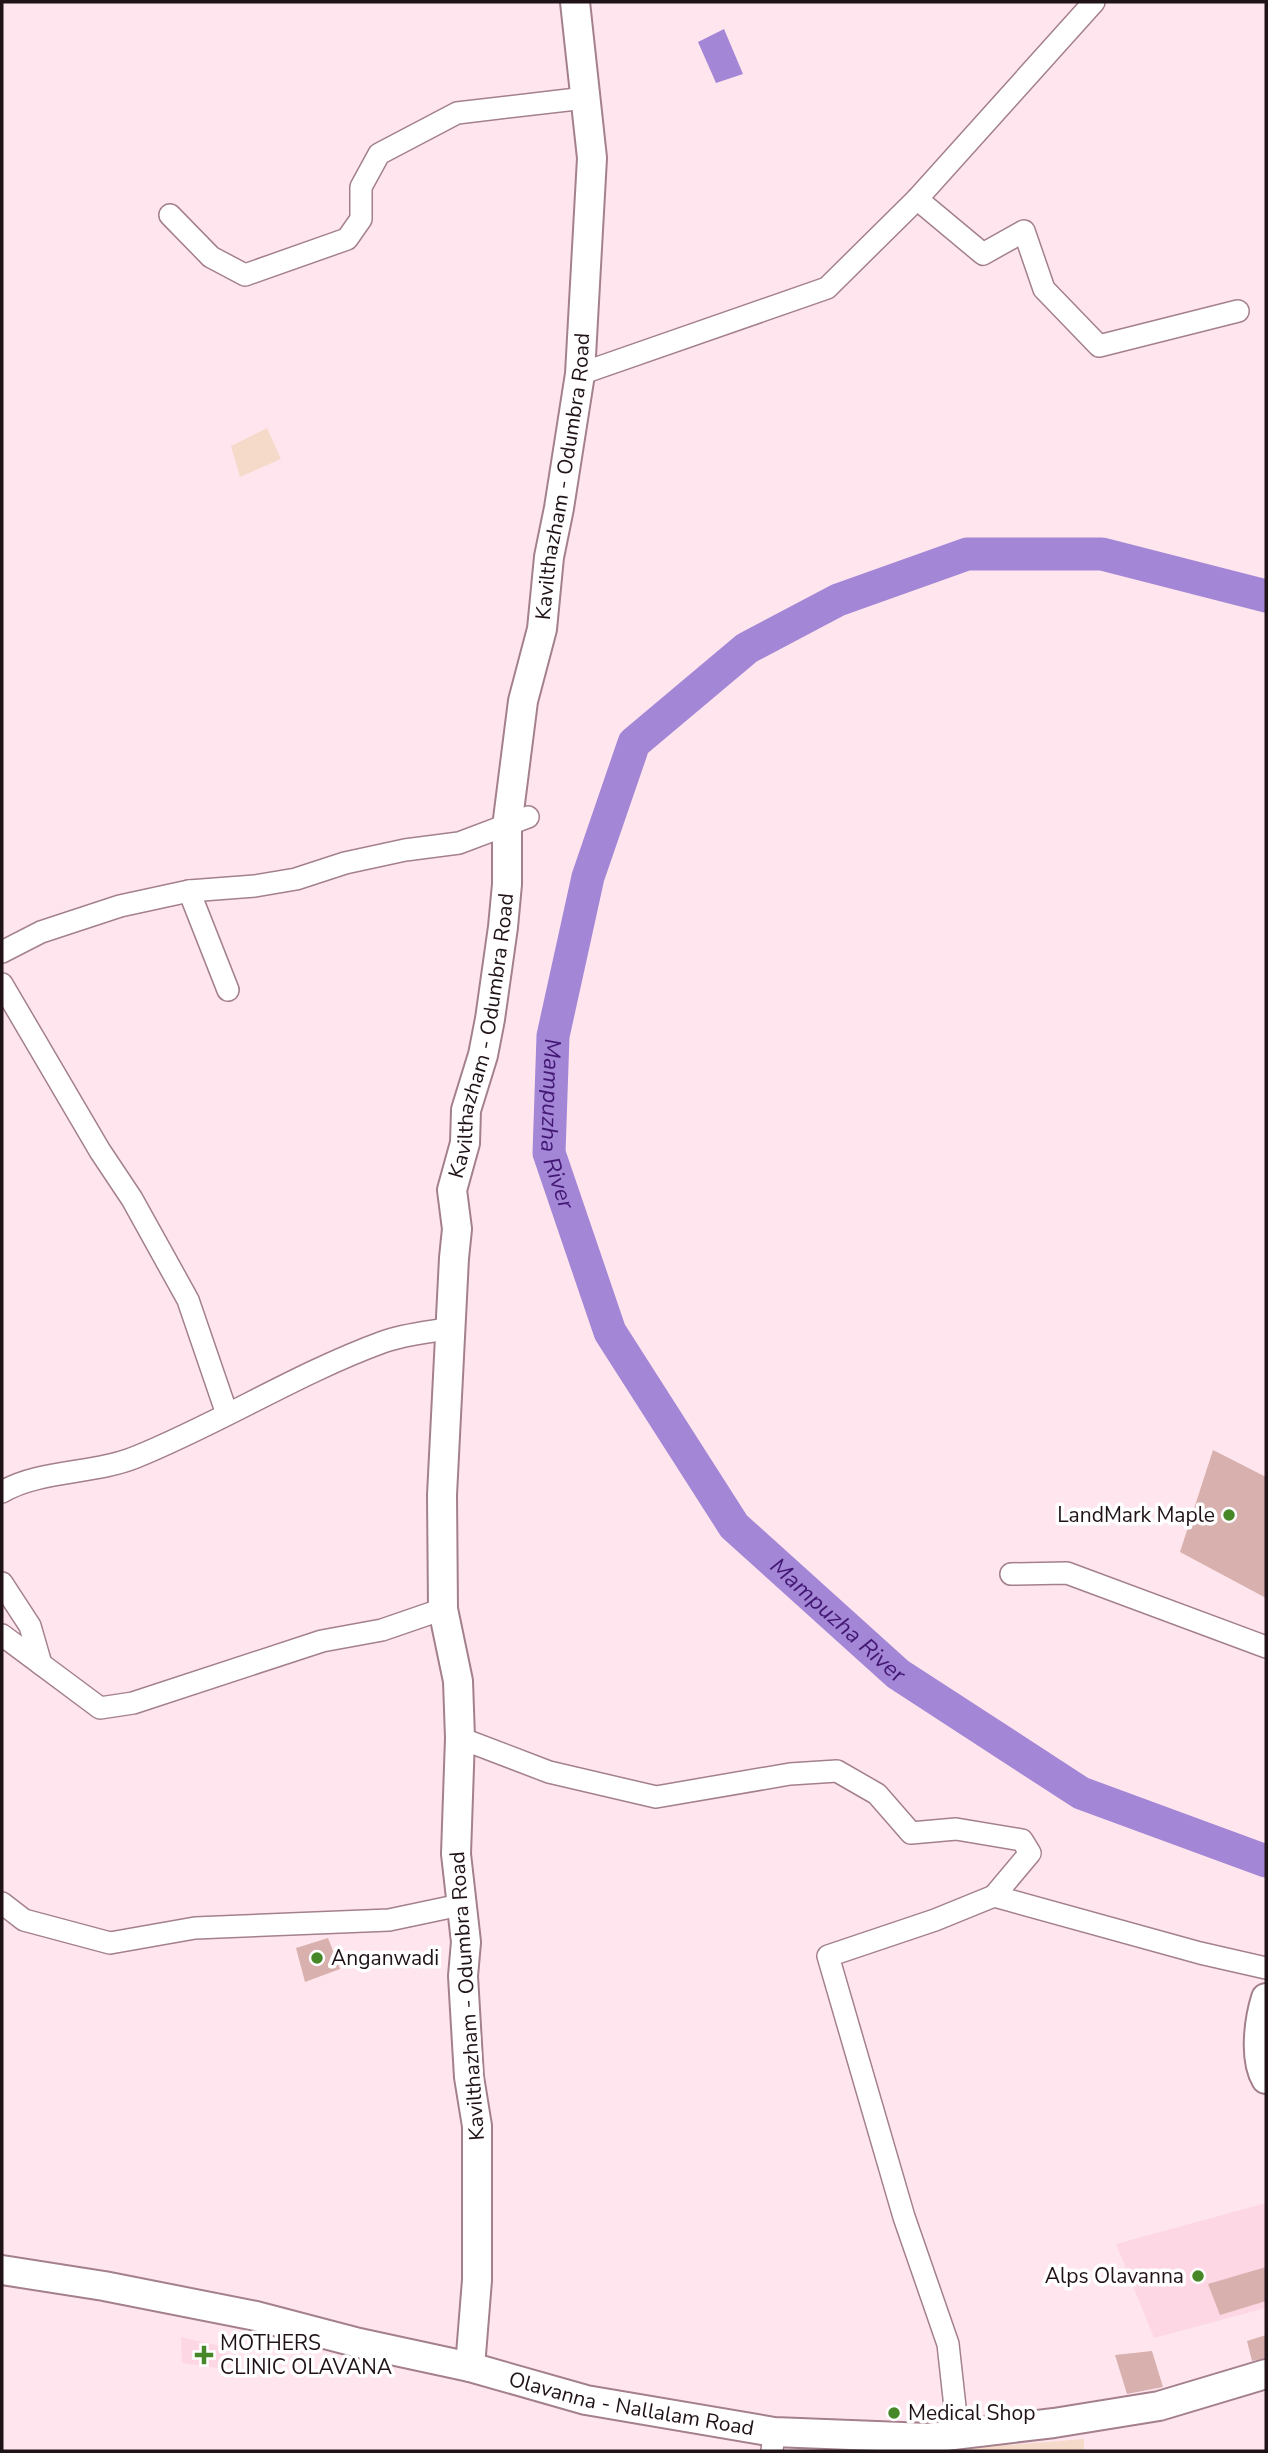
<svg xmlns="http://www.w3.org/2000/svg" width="1268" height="2453" font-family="'Nunito Sans',sans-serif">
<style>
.built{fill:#fed7e4}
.green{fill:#f5d9c9}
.water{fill:#a386d5}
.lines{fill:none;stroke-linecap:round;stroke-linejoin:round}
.river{stroke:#a386d5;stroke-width:33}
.building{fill:#d8b0ad}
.minor-casing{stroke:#a4808c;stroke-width:24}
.secondary-casing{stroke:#a4808c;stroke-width:32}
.minor{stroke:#fff;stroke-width:21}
.secondary{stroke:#fff;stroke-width:28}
.poi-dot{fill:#468728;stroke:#fff;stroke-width:2.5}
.labels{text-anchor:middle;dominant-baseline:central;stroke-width:7;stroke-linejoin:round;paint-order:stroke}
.street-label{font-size:21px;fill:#201317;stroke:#fff}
.poi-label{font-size:21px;fill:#201317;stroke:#fff;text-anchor:start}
.water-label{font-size:23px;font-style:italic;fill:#431774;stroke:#fff}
</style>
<rect width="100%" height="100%" fill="#ffe6ee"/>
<g class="built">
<polygon points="1266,2203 1266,2308 1154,2338 1116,2244"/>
<polygon points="181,2337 229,2348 223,2369 182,2363"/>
</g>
<g class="green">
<polygon points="267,428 281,459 240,477 231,446"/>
<polygon points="1084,2439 1084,2451 920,2451 920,2444 1011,2445"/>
</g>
<polygon class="water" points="724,29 743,74 716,83 698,42"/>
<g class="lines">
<path class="river" id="s1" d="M1266,596L1102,554H967L838,600L747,648L634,743L588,877L553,1036L549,1153L610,1332L734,1526L898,1674L1081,1793L1266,1861"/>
</g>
<g class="building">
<polygon points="1213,1450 1266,1477 1266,1598 1180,1552"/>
<polygon points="328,1938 340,1969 305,1982 296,1948"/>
<polygon points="1266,2267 1266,2301 1220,2315 1208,2284"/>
<polygon points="1266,2335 1266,2358 1252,2361 1247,2341"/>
<polygon points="1152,2351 1163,2387 1127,2394 1115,2355"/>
</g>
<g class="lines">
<defs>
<g id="minor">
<polyline points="917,199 983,254 1024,231 1044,289 1099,346 1238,311"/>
<polyline points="170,215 211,257 245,275 347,239 361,219 361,187 379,154 457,113 585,98"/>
<polyline points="580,374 827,288 917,199 1094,2"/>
<polyline points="189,891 228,990"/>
<polyline points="2,952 41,932 120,906 189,891 255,886 296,879 345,863 405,850 459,843 528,817"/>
<polyline points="2,984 100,1151 132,1199 188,1300 227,1414"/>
<path d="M2,1492C39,1470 95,1474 136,1457C220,1423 298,1373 383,1342C404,1334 430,1332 452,1328"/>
<polyline points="1011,1574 1067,1573 1266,1647"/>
<polyline points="2,1583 30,1626 41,1664"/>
<polyline points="2,1635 100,1708 133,1703 322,1641 382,1630 443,1609"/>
<polyline points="460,1738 549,1772 656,1797 790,1774 837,1771 877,1794 911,1833 956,1829 1022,1840 1030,1853 994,1896"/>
<polyline points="2,1903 24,1920 110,1943 195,1928 389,1920 460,1905"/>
<polyline points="958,2434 948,2344 904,2217 828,1956 935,1920 994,1896 1200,1953 1266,1968"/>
<polyline points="772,2451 774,2432"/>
</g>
<g id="secondary">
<path d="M1266,1998C1259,2020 1254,2059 1266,2079"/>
<path id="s2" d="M2,2270L104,2286L256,2316L359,2343L470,2367L586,2400L774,2432L928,2438L1054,2423L1159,2406L1266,2374"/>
<path id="s3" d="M470,2367L477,2280V2126L469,2077L463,1976L466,1942L456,1854L460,1738L458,1681L443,1609L442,1495L454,1258L457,1229L452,1190L465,1143L466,1110L483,1055L490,1019L503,927L507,884V827L523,701L542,629L549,557L559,508L580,374L592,158L575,2"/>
</g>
</defs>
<use href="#minor" class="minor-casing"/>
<use href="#secondary" class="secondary-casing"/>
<use href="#minor" class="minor"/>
<use href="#secondary" class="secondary"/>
</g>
<g class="poi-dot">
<circle cx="1229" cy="1515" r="7"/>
<circle cx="317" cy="1958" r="7"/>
<circle cx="1198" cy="2276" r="7"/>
<path d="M200.5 2344.5h7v7h7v7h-7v7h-7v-7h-7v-7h7z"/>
<circle cx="894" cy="2413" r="7"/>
</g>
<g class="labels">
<g class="street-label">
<text stroke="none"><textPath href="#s3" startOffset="1906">Kavilthazham - Odumbra Road</textPath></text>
<text stroke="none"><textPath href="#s3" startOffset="1339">Kavilthazham - Odumbra Road</textPath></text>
<text transform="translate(467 1996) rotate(-94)">Kavilthazham - Odumbra Road</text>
<text stroke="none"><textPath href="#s2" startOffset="644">Olavanna - Nallalam Road</textPath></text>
</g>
<g class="poi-label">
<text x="1215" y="1515" text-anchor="end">LandMark Maple</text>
<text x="331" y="1958">Anganwadi</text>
<text x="1184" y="2276" text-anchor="end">Alps Olavanna</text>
<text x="220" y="2343">MOTHERS<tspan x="220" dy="24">CLINIC OLAVANA</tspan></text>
<text x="908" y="2413">Medical Shop</text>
</g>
<g class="water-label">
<text stroke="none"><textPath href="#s1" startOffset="1085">Mampuzha River</textPath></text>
<text stroke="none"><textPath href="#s1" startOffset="1673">Mampuzha River</textPath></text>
</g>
</g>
<rect width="1268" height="2453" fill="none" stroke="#201317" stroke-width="7"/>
</svg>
